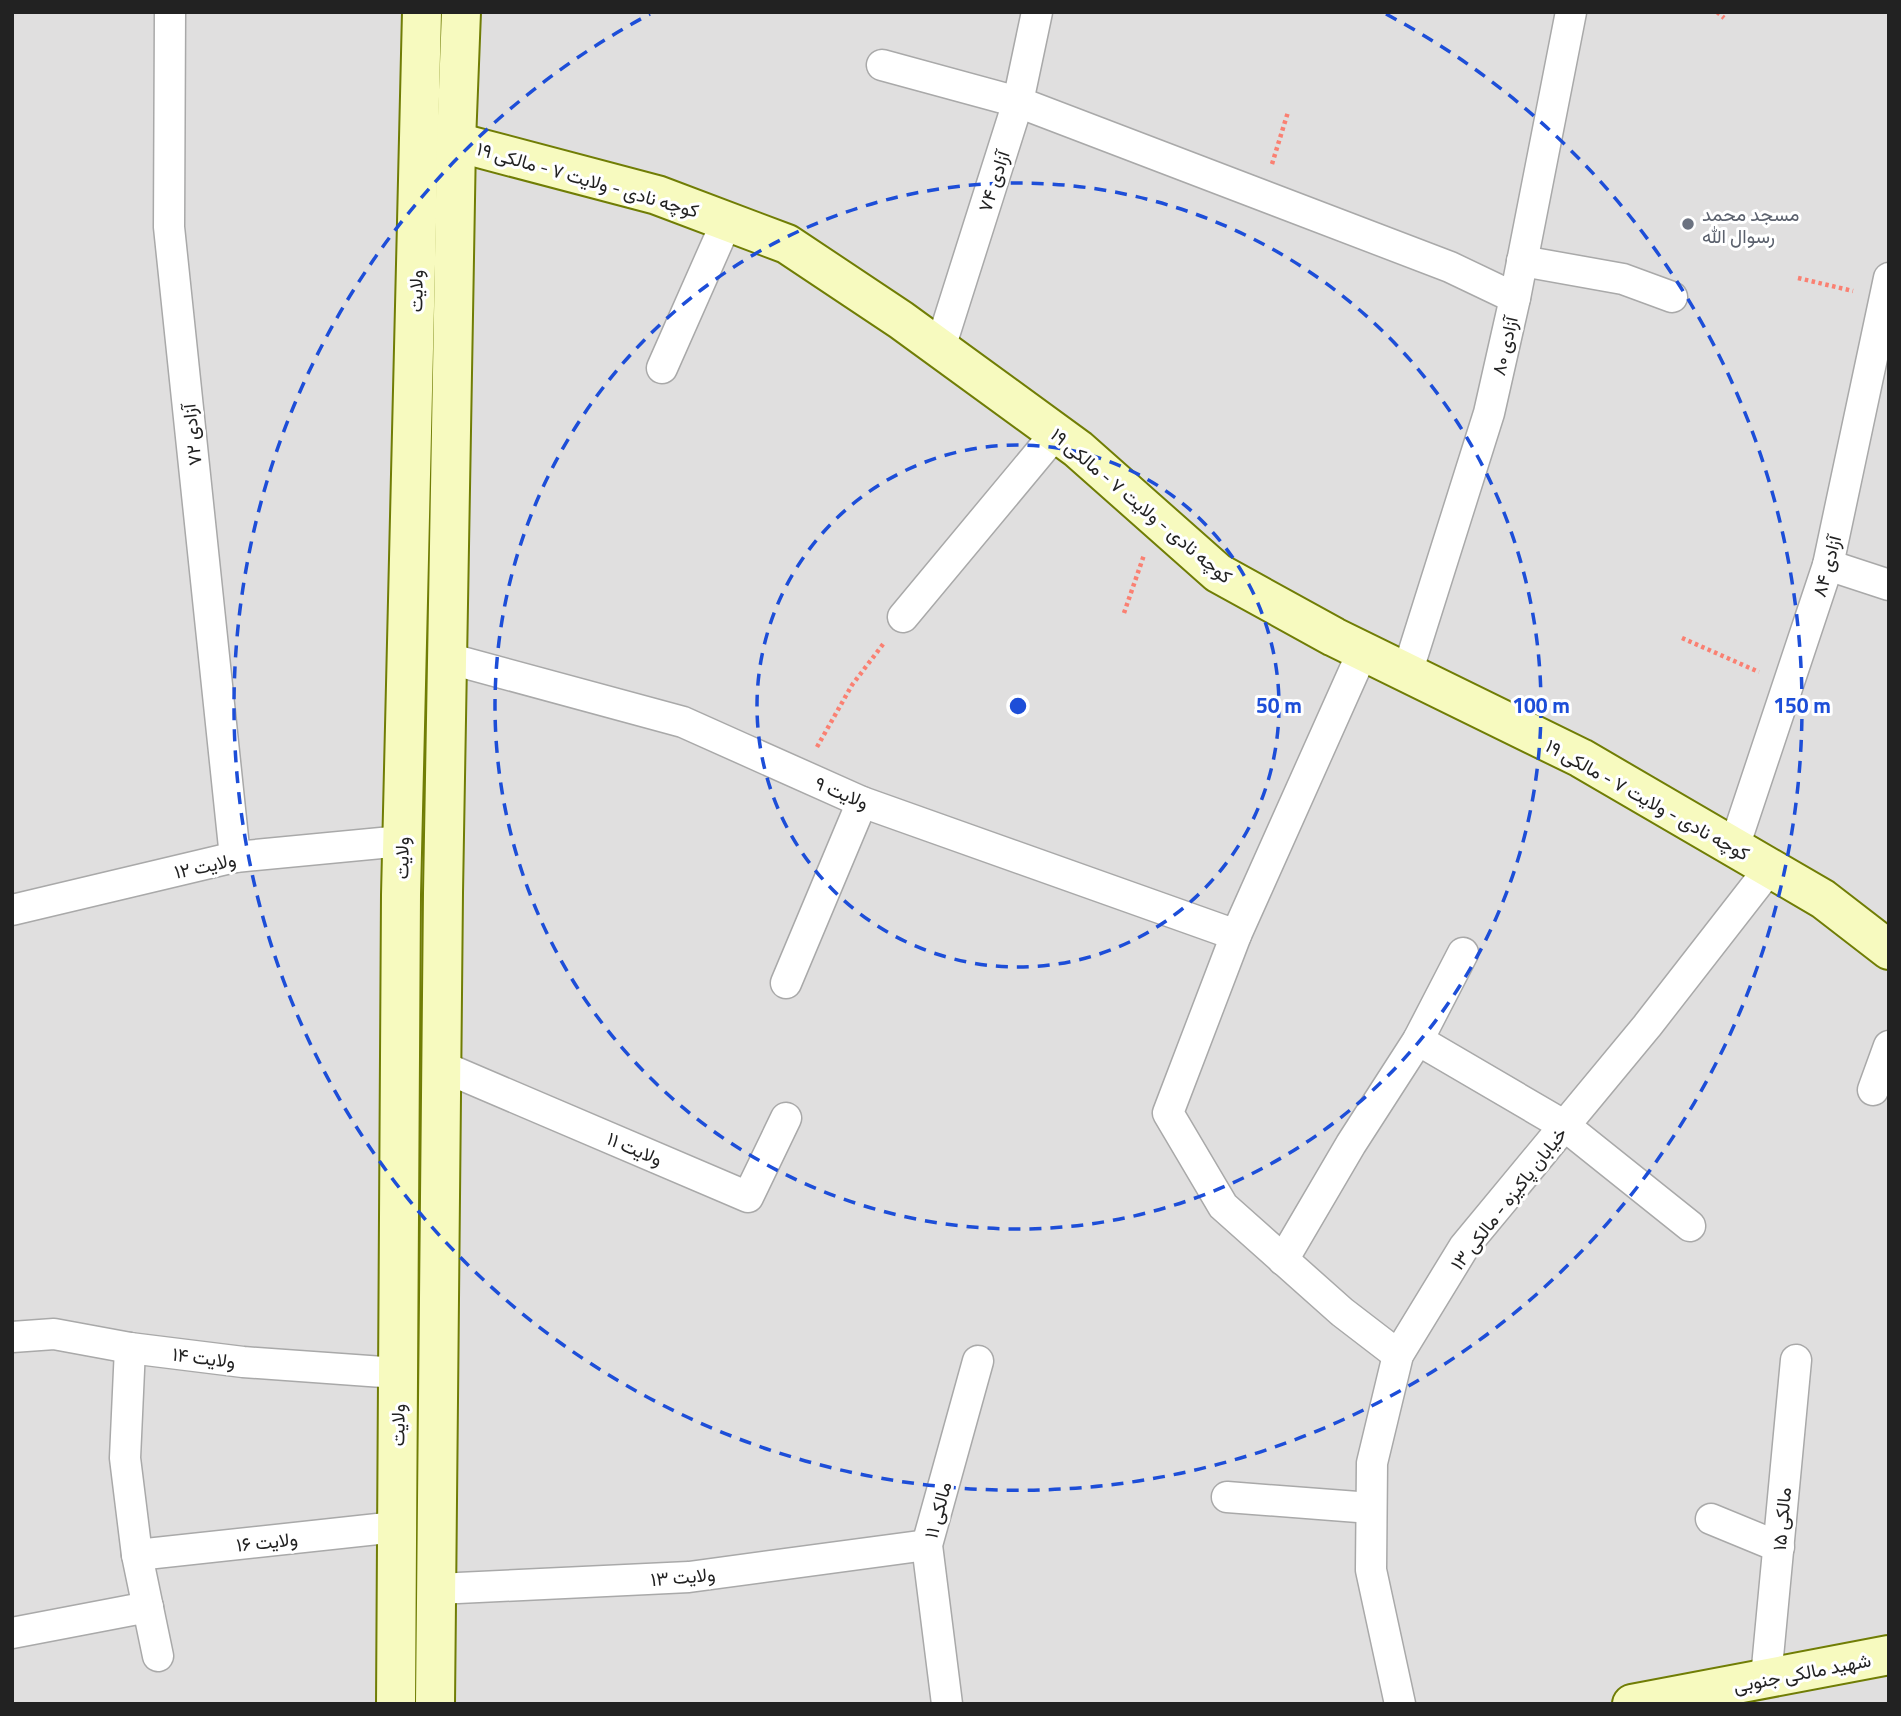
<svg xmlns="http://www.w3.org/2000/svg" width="1901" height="1716" font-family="'Titillium Web',Vazirmatn,sans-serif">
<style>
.residential{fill:#e0dfdf}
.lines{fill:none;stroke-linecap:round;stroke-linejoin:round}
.street-casing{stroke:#a9a9a9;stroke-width:33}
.secondary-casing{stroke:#707d05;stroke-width:42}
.path{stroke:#fa8072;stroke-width:4.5;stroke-dasharray:3.5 3.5;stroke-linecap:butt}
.street{stroke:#fff;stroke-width:30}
.secondary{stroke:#f7fabf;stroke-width:38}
.ring{fill:none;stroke:#1d4ed8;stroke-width:3.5;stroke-dasharray:12 9}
.worship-dot{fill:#6b7280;stroke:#fff;stroke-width:2.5}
.labels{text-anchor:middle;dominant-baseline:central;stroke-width:6;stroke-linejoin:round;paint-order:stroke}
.street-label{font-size:19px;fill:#222;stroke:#fff}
.worship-label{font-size:19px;fill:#5b616d;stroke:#fff;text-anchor:start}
.centre{fill:#1d4ed8;stroke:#fff;stroke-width:3.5}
.ring-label{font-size:21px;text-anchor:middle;font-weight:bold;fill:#1d4ed8;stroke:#fff;stroke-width:6;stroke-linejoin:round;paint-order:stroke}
</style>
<rect width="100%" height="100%" fill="#f2efe9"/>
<rect class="residential" x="12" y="12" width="1877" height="1692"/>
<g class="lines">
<defs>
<g id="street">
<polyline points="170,12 169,227 235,857"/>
<polyline points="882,65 1018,102 1450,267 1515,298"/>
<polyline points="1522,261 1623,279 1672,297"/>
<polyline points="940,348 1018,102 1037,12"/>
<polyline points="662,368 727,221"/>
<polyline points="1828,565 1889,585"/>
<polyline points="903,617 1056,433"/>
<polyline points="1363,651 1236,935 1168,1113 1223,1206 1342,1312 1398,1355"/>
<polyline points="447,658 683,722 862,802 1236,935"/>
<polyline points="1407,673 1489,413 1515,298 1571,12"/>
<polyline points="1734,847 1828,565 1889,278"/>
<polyline points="12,910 235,857 402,841"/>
<polyline points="786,983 862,802"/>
<polyline points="1418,1040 1565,1126 1690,1226"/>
<polyline points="441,1066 748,1197 786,1118"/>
<polyline points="1873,1090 1889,1046"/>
<polyline points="1283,1260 1351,1144 1418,1040 1463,953"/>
<polyline points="12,1337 54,1334 130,1348 243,1362 397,1373"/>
<polyline points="130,1348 125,1458 137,1555 158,1656"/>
<polyline points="1227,1497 1371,1508"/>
<polyline points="1711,1519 1779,1547"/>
<polyline points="137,1555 396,1527"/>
<polyline points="437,1589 689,1577 927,1545"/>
<polyline points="12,1633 148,1607"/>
<polyline points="1766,1678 1796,1360"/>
<polyline points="947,1704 927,1545 978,1361"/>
<polyline points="1400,1704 1371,1570 1372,1463 1398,1355 1464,1247 1647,1026 1770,868"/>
</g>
<g id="secondary">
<polyline points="456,142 657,195 787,244 901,320 1078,449 1218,573 1334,637 1581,758 1823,899 1889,950"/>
<polyline points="396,1704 401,895 422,12"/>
<polyline points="435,1704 443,893 456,142 461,12"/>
<polyline points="1632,1704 1889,1655"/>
</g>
</defs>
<use href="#street" class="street-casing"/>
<use href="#secondary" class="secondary-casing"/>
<g class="path">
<polyline points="1717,12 1724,18"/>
<polyline points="1272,164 1288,112"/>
<polyline points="1798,278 1853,291"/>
<polyline points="1124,613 1144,555"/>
<polyline points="1682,638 1759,672"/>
<polyline points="817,747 852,685 884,643"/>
</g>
<use href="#street" class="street"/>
<use href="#secondary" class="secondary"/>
</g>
<g class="ring">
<circle cx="1018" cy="706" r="261"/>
<circle cx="1018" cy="706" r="523"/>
<path d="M1386 14A784 784 0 1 1 650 14"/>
</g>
<circle class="worship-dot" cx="1688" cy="224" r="7"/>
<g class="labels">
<g class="street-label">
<text transform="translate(588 179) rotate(16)">کوچه نادی - ولایت ۷ - مالکی ۱۹</text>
<text transform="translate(993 181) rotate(-72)">آزادی ۷۴</text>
<text transform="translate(415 291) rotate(-89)">ولایت</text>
<text transform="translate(1504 346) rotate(-77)">آزادی ۸۰</text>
<text transform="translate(191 435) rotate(-96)">آزادی ۷۲</text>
<text transform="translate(1142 505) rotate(40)">کوچه نادی - ولایت ۷ - مالکی ۱۹</text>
<text transform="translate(1826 566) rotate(-75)">آزادی ۸۴</text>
<text transform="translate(842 792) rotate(23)">ولایت ۹</text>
<text transform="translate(1648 799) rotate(29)">کوچه نادی - ولایت ۷ - مالکی ۱۹</text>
<text transform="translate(401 858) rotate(-89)">ولایت</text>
<text transform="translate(205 865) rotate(-12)">ولایت ۱۲</text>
<text transform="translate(635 1148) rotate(23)">ولایت ۱۱</text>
<text transform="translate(1508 1198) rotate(-52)">خیابان پاکیزه - مالکی ۱۳</text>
<text transform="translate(204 1357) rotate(7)">ولایت ۱۴</text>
<text transform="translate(397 1425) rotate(-89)">ولایت</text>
<text transform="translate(937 1510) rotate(-75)">مالکی ۱۱</text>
<text transform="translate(1781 1519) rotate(-85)">مالکی ۱۵</text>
<text transform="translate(267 1541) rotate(-6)">ولایت ۱۶</text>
<text transform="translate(683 1576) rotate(-5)">ولایت ۱۳</text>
<text transform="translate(1802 1672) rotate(-11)">شهید مالکی جنوبی</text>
</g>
<g class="worship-label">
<text x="1702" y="213">مسجد محمد<tspan x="1702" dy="22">رسوال الله</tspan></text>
</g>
</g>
<circle cx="1018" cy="706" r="10" class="centre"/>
<g class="ring-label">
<text x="1279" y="713">50 m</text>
<text x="1541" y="713">100 m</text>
<text x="1802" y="713">150 m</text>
</g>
<rect width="1901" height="1716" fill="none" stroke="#222222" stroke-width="28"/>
</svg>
